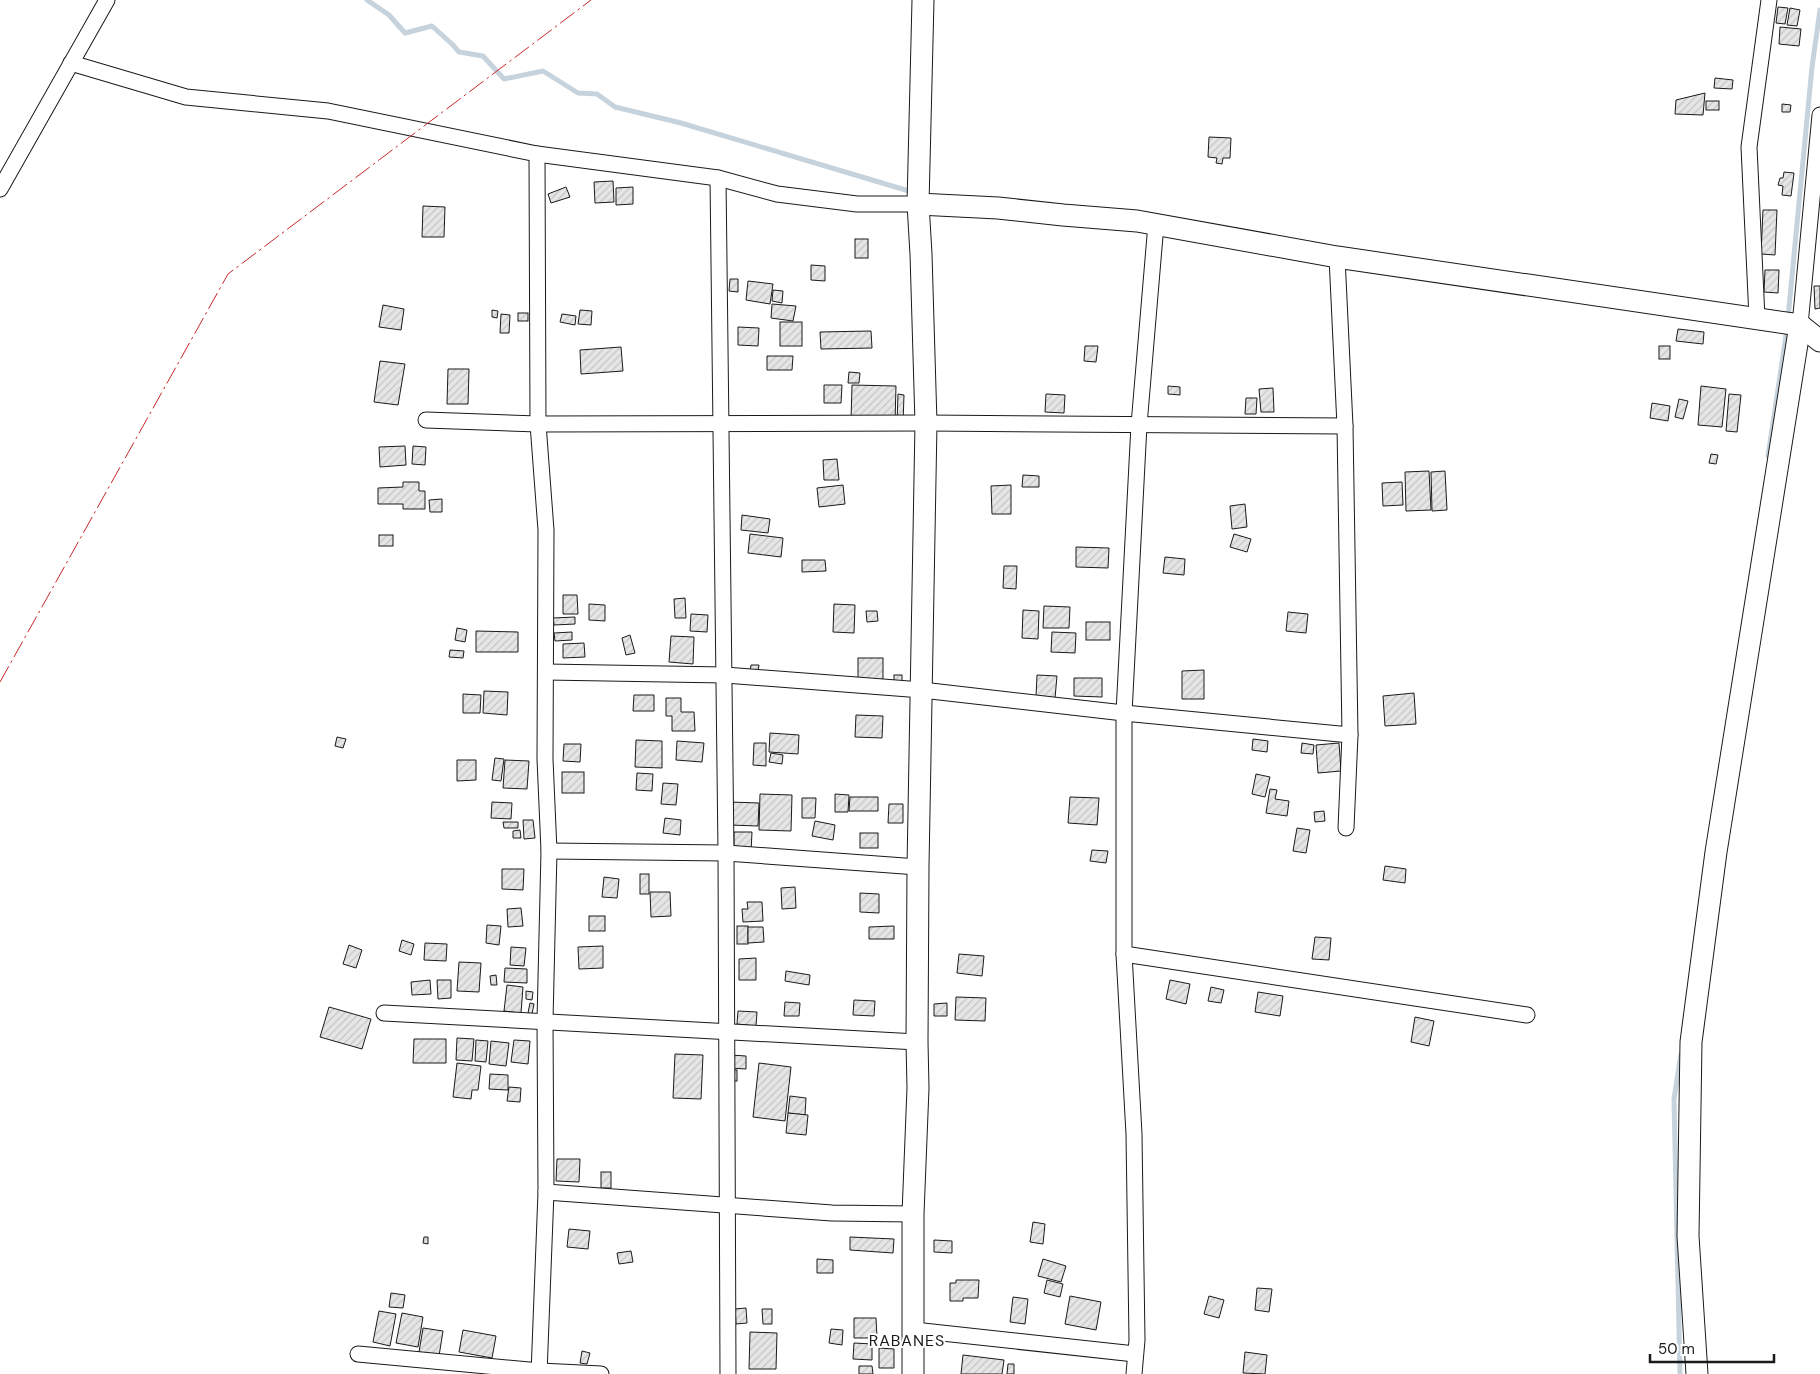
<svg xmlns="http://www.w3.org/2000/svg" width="1820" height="1374" font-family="'DM Sans',sans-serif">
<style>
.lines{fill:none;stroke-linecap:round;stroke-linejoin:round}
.stream{stroke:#c6d2dc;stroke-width:5}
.building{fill:url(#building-hatch);stroke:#1a1a1a}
.street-casing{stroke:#1a1a1a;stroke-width:17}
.secondary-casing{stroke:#1a1a1a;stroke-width:23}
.street{stroke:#fff;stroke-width:15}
.secondary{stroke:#fff;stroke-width:21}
.power{stroke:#c62828;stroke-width:1;stroke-dasharray:18 4 2.5 4;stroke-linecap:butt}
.labels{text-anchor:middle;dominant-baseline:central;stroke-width:4;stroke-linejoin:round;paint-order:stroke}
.quarter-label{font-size:16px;letter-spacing:1px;fill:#1a1a1a;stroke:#fff}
</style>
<defs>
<pattern id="building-hatch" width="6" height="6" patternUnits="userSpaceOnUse" patternTransform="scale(1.25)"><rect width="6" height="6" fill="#e6e6e6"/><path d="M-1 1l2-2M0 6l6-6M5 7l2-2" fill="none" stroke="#c5c5c5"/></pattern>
</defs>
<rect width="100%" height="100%" fill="#fff"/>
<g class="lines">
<g class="stream">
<polyline points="367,0 389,15 405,33 432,26 452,44 459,52 483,56 504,79 543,71 578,93 597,94 615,107 681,123 909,191"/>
<polyline points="1788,318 1812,67 1820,10"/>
<polyline points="1768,456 1787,329"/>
<polyline points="1680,1374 1674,1099 1681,1054"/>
</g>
</g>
<g class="building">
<polygon points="1778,7 1788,8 1785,24 1776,23"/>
<polygon points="1790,8 1800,10 1797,26 1787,25"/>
<polygon points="1780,27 1801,29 1799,46 1779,44"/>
<polygon points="1715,78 1733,80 1732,89 1714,88"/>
<polygon points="1705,93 1703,115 1675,114 1676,100"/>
<rect x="1706" y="101" width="13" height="9"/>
<polygon points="1782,104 1791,105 1790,112 1782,112"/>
<polygon points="1209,137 1231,138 1230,158 1223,158 1222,164 1216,163 1217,158 1208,157"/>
<polygon points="1784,172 1794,173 1791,196 1782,195 1783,186 1778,185 1780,178 1783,178"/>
<polygon points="613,181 614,202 595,203 594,182"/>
<polygon points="566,187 570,197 551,203 548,194"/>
<polygon points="633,187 633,204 616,205 616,188"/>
<polygon points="423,206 445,207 444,237 422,237"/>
<polygon points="1763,210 1777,210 1775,255 1761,254"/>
<rect x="855" y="239" width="13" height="19"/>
<polygon points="811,265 825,266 825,281 811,280"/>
<polygon points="1765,270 1779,270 1778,293 1764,292"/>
<polygon points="730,279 738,279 738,292 729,291"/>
<polygon points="748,281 773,284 770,304 746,300"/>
<polygon points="1814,286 1820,286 1820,308 1815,309"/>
<polygon points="773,290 783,291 782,303 772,301"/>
<polygon points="772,304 796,306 793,321 771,318"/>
<polygon points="383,305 404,309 401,330 379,327"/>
<polygon points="492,310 498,311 497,318 492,317"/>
<polygon points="580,310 592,311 591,325 578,324"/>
<rect x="518" y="313" width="10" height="8"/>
<polygon points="501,314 510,315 509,333 500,333"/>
<polygon points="562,314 576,316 575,325 560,322"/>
<rect x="780" y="322" width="22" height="24"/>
<polygon points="738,327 759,328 758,346 738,345"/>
<polygon points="1678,329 1704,332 1703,344 1676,341"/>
<polygon points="871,331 872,348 821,349 820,332"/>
<polygon points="1085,346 1098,346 1096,362 1084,361"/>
<rect x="1659" y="346" width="11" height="13"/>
<polygon points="621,347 623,371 581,374 580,350"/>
<polygon points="767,356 793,356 792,370 767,370"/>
<polygon points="380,361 405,364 398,405 374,402"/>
<polygon points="448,369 469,369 468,404 447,404"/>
<polygon points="849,372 860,373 859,383 848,383"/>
<polygon points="824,385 842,385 841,403 824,403"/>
<polygon points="852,385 896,386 895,422 851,421"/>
<polygon points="1168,386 1180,387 1180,395 1168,394"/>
<polygon points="1701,386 1726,389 1722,427 1698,425"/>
<polygon points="1273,388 1274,412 1261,412 1259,389"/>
<polygon points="898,394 904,395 903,423 897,423"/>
<polygon points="1046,394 1065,395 1064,413 1045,412"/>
<polygon points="1729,394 1741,395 1737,432 1726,431"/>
<polygon points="1246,398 1257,398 1256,414 1245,414"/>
<polygon points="1679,399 1688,401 1683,419 1675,417"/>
<polygon points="1652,403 1670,406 1668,421 1650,418"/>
<polygon points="405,446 406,465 380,467 379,447"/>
<polygon points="413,446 426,447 425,465 412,464"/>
<polygon points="1711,454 1718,455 1716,464 1709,463"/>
<polygon points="837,459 839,480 824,480 823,460"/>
<polygon points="1429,471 1431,510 1406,511 1405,472"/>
<polygon points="1445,471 1447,510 1432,511 1431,472"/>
<polygon points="1023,475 1039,476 1039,487 1022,487"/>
<polygon points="403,482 419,482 419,491 425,491 425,509 403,509 403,504 378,504 378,488 403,487"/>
<polygon points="1402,482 1403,505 1383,506 1382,483"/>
<polygon points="843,485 845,504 819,507 817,488"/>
<polygon points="1011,485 1011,514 992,514 991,486"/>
<polygon points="442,499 442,512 430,512 429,500"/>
<polygon points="1245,504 1247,527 1232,529 1230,506"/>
<polygon points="742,515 770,519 768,533 741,530"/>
<polygon points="750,534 783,538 781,557 748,553"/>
<polygon points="1234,534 1251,539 1247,552 1230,547"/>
<rect x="379" y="535" width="14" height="11"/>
<polygon points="1076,547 1109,548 1108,568 1076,567"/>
<polygon points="1165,557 1185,559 1184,575 1163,573"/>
<polygon points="802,560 825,560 826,571 802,572"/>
<polygon points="1004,566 1017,566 1016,589 1003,588"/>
<polygon points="563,595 577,595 578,614 563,614"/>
<polygon points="685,598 686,618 675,618 674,599"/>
<polygon points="589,604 605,605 605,621 589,620"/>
<polygon points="834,604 855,605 854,633 833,632"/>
<polygon points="1044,606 1070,607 1069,628 1043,628"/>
<polygon points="1023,610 1039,611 1038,639 1022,638"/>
<polygon points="866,611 877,611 878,621 867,622"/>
<polygon points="1288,612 1308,614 1306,633 1286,631"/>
<polygon points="691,614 708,615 707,632 690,631"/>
<polygon points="575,617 575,624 554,625 553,618"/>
<rect x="1086" y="622" width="24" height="18"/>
<polygon points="457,628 467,630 465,642 455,640"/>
<polygon points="476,631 518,632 518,652 476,652"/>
<polygon points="572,632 572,640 555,641 554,633"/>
<polygon points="1052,632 1076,633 1075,653 1051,652"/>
<polygon points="630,635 635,653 626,655 622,638"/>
<polygon points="671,636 694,637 693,664 669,662"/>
<polygon points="584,643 585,657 563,658 563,644"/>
<polygon points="450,650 464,651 463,658 449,657"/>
<rect x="858" y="658" width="25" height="22"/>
<polygon points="751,665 759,665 758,672 750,671"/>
<polygon points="1204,670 1204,699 1182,699 1182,671"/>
<rect x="894" y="675" width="8" height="11"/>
<polygon points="1037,675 1057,676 1055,698 1036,697"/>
<polygon points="1074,678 1102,678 1102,697 1074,696"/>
<polygon points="484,691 508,692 507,715 483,713"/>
<polygon points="1414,693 1416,724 1385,726 1383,696"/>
<polygon points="463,694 481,695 480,713 463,713"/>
<polygon points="634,695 654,695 654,711 633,711"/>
<polygon points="666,698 681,698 681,712 694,712 695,731 672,731 672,716 666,716"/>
<polygon points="856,715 883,716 882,738 855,737"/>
<polygon points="770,733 799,735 798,754 769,752"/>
<polygon points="337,737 346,739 343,748 335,746"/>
<polygon points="1253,739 1268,741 1267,752 1252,750"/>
<polygon points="636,740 662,741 662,768 635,767"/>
<polygon points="677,741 704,743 702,762 676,760"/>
<polygon points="754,743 766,743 766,766 753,765"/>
<polygon points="1302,743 1314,745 1313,754 1301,753"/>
<polygon points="1339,743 1341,771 1318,773 1316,745"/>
<polygon points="564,744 581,744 580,762 563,761"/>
<polygon points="771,753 783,755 782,764 769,762"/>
<polygon points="495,758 504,759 501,781 492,780"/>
<polygon points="457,760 476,760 476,780 457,781"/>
<polygon points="505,760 529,761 527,789 503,788"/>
<rect x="562" y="772" width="22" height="21"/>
<polygon points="637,773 653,774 652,791 636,790"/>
<polygon points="1256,774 1270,777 1265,797 1252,794"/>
<polygon points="663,783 678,784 676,805 661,804"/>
<polygon points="1270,789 1277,790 1275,799 1289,801 1287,816 1266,813"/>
<polygon points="760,794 792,795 791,831 759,830"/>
<polygon points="835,794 849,795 848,812 835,812"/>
<polygon points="850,797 878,797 878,811 849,811"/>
<polygon points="1070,797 1099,798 1097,825 1068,823"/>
<polygon points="802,798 816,798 815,818 802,818"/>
<polygon points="492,802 512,803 511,819 491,818"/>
<polygon points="730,802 759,803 758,826 730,825"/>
<polygon points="889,804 903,804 903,823 888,823"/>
<polygon points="1324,811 1325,821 1315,822 1314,812"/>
<polygon points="665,818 681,820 680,835 663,833"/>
<polygon points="523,820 533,820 535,838 524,839"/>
<polygon points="815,821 835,825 833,840 812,836"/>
<polygon points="503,822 518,822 518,828 504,828"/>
<polygon points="1297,828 1310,830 1306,853 1293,851"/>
<polygon points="520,830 521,838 513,838 513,831"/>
<polygon points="734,832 752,832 751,852 734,852"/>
<rect x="860" y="833" width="18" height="15"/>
<polygon points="1092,850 1108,851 1106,863 1090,861"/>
<polygon points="1385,866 1406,869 1405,883 1383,880"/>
<polygon points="502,869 524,869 523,890 502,889"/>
<rect x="640" y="874" width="9" height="20"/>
<polygon points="604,877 619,879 617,898 602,897"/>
<polygon points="795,887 796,908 782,909 781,888"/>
<polygon points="650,892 670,892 671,916 651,917"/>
<polygon points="860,893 879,894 879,913 860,912"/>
<polygon points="747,902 762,902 763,921 743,922 742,909 748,909"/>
<polygon points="521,908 523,926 508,927 507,909"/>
<rect x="589" y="916" width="16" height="15"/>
<polygon points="487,925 501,926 499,945 486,943"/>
<rect x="737" y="926" width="11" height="18"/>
<polygon points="894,926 894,939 869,939 869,927"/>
<polygon points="748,927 763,927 764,942 748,943"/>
<polygon points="1315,937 1331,938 1329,960 1312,959"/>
<polygon points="402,940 414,944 411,955 399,951"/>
<polygon points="425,943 447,944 446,961 424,960"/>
<polygon points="349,945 362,950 356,968 343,964"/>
<polygon points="603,946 603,968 579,969 578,947"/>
<polygon points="511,947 526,948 524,966 510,965"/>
<polygon points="959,954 984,956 982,976 957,973"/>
<polygon points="756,958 756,980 739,980 739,959"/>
<polygon points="459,962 481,963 479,992 457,991"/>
<polygon points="505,968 527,969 527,983 504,982"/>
<polygon points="786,971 810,975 809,985 785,981"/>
<polygon points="496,975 497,985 491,985 490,976"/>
<polygon points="430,980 431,994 412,995 411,982"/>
<polygon points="437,980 451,980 451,998 438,999"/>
<polygon points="1170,980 1190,984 1186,1004 1166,999"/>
<polygon points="507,985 523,987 521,1013 504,1011"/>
<polygon points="1211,987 1224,990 1221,1003 1208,1001"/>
<polygon points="526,991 533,992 532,1000 526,999"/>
<polygon points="1258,992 1283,996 1280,1016 1255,1012"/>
<polygon points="956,997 986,998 985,1021 955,1020"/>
<polygon points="854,1000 875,1001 874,1016 853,1015"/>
<polygon points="785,1002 800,1003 799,1016 784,1016"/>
<polygon points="530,1003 534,1004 532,1014 528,1013"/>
<polygon points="947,1003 947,1016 934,1016 934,1004"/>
<polygon points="329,1007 371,1019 362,1049 320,1037"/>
<polygon points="738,1011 757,1012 756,1026 737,1024"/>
<polygon points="1415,1017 1434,1021 1429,1046 1411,1042"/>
<polygon points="457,1038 474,1039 472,1061 456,1060"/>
<polygon points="414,1039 446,1039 446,1063 413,1063"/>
<polygon points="476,1040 488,1041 486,1062 475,1061"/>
<polygon points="514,1040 530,1041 528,1064 511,1062"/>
<polygon points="491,1041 509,1043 506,1066 489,1064"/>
<polygon points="675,1054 703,1055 701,1099 673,1098"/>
<polygon points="730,1055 746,1056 746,1069 730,1068"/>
<polygon points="457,1063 481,1066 478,1090 472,1090 471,1099 453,1097"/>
<polygon points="759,1063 791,1067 785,1121 753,1117"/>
<rect x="731" y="1070" width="6" height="11"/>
<polygon points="490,1074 508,1075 508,1090 489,1089"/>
<polygon points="509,1087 521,1088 520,1102 507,1101"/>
<polygon points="790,1096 806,1098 805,1115 788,1113"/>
<polygon points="788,1113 808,1115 806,1135 786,1133"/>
<polygon points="557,1159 580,1159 579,1182 556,1181"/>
<rect x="601" y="1172" width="10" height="16"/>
<polygon points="1033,1222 1045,1224 1043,1244 1030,1242"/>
<polygon points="569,1229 590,1231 588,1249 567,1247"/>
<polygon points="424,1237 428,1237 428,1244 423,1243"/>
<polygon points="850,1237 894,1239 893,1253 850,1250"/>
<polygon points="934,1240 952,1241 952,1253 934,1252"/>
<polygon points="631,1251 633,1262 619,1264 617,1253"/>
<polygon points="817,1259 833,1260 833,1273 817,1273"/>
<polygon points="1043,1259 1066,1266 1061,1282 1038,1276"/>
<polygon points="956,1280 979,1280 978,1298 963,1298 963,1301 950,1301 950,1283 956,1283"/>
<polygon points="1047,1280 1063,1284 1060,1297 1044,1293"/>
<polygon points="1257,1288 1272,1289 1269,1312 1255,1310"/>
<polygon points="391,1293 405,1295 403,1308 389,1307"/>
<polygon points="1070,1296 1101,1302 1096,1330 1065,1324"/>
<polygon points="1209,1296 1224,1300 1219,1318 1204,1314"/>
<polygon points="1013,1297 1028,1299 1025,1324 1010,1322"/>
<polygon points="746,1308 747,1323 736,1324 735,1309"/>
<polygon points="762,1309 772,1309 772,1324 763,1324"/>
<polygon points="379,1311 396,1314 390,1346 373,1342"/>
<polygon points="402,1313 423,1317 418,1347 396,1343"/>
<polygon points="854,1318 876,1318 877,1338 854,1338"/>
<polygon points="423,1328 443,1331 439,1356 419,1352"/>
<polygon points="831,1329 843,1330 842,1345 829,1343"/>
<polygon points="463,1330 496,1336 492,1358 459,1352"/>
<polygon points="750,1332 777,1333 776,1369 749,1369"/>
<polygon points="854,1343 872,1344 872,1360 853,1359"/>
<polygon points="879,1348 894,1349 894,1368 879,1368"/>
<polygon points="582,1351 590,1353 587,1364 580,1363"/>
<polygon points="1245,1352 1267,1355 1265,1374 1243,1373"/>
<polygon points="963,1355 1004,1360 1002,1374 961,1374"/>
<polygon points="1008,1364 1014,1364 1014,1374 1007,1374"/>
<polygon points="859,1366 872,1366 873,1374 859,1374"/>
</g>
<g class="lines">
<defs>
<g id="street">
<polyline points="71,63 186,97 328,111 537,154 718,178 777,194 857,204 918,204"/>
<polyline points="537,154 538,424 546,530 545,759 549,851 545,1021 546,1192 539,1374"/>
<polyline points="718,178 726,853 728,1374"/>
<polyline points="0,189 107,0"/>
<polyline points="1757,318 1749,147 1769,0"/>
<polyline points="1800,325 1820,115"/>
<polyline points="426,420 538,424 926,423 1345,426"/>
<polyline points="546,672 725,675 922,690 1124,713 1350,735 1345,426 1337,257"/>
<polyline points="1346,828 1350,735"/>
<polyline points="549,851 726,853 918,867"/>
<polyline points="1124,954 1527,1015"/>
<polyline points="384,1013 917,1042"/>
<polyline points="546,1192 832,1213 913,1214"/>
<polyline points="914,1330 1135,1354"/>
<polyline points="358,1354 540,1371 601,1374"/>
<polyline points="1134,1374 1137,1340 1134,1134 1124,954 1124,713 1139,425 1156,224"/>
</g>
<g id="secondary">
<polyline points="918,204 998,208 1063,215 1137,221 1337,257 1800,325 1820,341"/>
<polyline points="913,1374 913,1214 918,1088 917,1042 918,867 926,423 921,254 918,204 923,0"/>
<polyline points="1697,1374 1688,1236 1691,1042 1716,852 1800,325"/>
</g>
</defs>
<use href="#street" class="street-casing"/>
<use href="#secondary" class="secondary-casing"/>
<use href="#street" class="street"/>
<use href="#secondary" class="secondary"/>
<polyline class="power" points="0,682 228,274 591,0"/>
</g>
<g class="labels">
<g class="quarter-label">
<text x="907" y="1340">RABANES</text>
</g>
</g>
<path d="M1650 1354v8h124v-8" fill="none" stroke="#1a1a1a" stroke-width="2.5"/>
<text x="1658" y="1354" font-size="15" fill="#1a1a1a" stroke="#ffffff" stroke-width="4" paint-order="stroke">50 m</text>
</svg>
